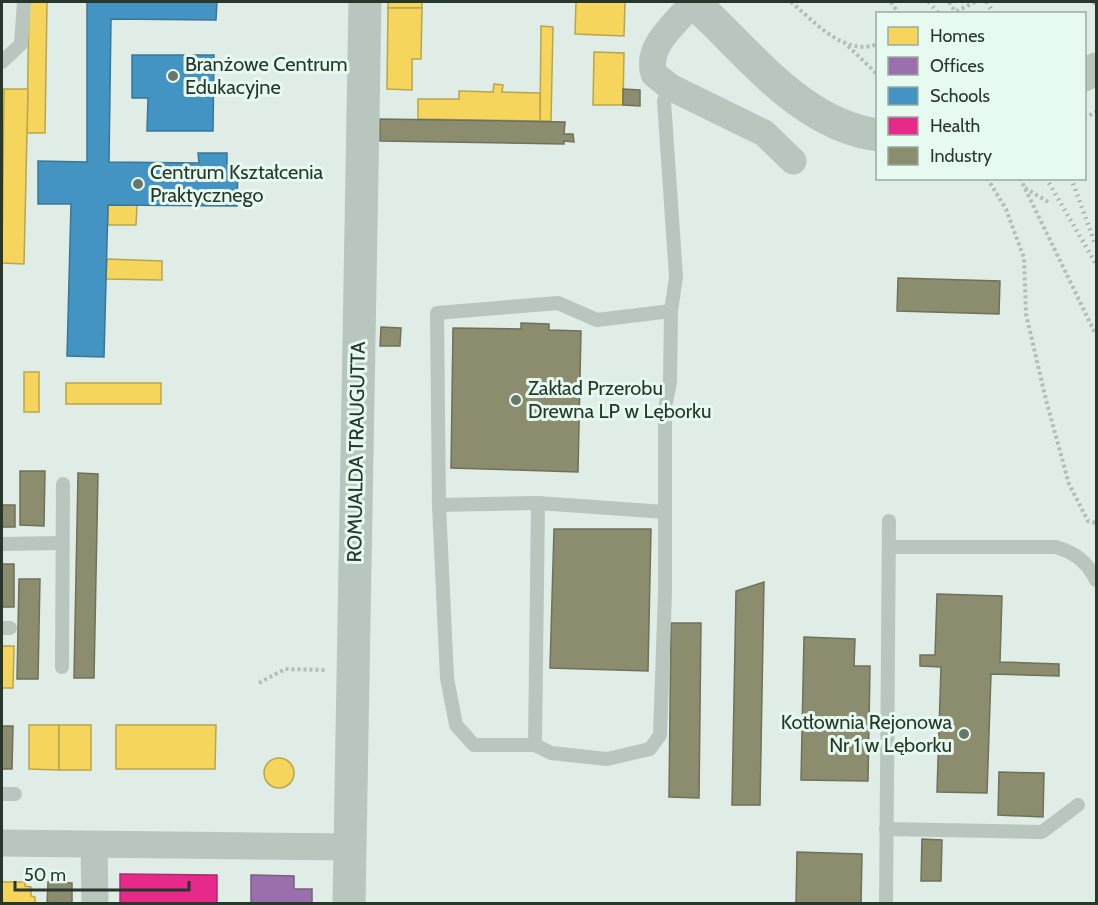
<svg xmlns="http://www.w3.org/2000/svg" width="1098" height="905" font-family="Cabin,sans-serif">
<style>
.homes{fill:#f6d55c;stroke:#b8a64d;stroke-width:1.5}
.offices{fill:#9970ab;stroke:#775f85;stroke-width:1.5}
.schools{fill:#4393c3;stroke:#3b7795;stroke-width:1.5}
.health{fill:#e7298a;stroke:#ad2d6e;stroke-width:1.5}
.industry{fill:#8c8c6e;stroke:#6e725a;stroke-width:1.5}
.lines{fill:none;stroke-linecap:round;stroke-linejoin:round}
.path{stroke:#b1bfb7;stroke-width:4;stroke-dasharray:3 3;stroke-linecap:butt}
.service{stroke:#b9c6be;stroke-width:14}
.minor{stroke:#b9c6be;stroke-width:27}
.tertiary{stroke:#b9c6be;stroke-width:33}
.rail{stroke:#a3aea7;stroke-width:4.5;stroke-dasharray:1.5 4.5;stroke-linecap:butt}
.poi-dot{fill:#68766c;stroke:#e6faf0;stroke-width:2}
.labels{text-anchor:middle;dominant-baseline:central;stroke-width:6;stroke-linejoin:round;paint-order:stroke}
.poi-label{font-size:20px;fill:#27372b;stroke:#e6faf0;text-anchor:start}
.street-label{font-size:20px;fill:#27372b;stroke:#e6faf0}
</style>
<rect width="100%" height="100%" fill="#e0ece6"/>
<g class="homes">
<polygon points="29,2 47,2 45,133 27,133"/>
<rect x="388" y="2" width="34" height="6"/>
<polygon points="576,2 625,2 624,36 575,34"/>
<polygon points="388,8 422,8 421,59 412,59 412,90 387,89"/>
<polygon points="541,26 553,27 551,121 540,121"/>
<polygon points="594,52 624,53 623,105 593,105"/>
<polygon points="494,84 503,85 502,92 540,93 540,121 418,119 418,99 459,99 459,91 493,92"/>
<polygon points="2,89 28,89 24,264 2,263 4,90"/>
<polygon points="108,205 137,205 136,225 108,225"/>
<polygon points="107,259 162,261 162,280 106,279"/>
<rect x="24" y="372" width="15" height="40"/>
<rect x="66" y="383" width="95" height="21"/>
<polygon points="2,646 14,646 13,688 2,688"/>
<polygon points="29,725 59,725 59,770 29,769"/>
<rect x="59" y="725" width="32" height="45"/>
<polygon points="116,725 216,725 215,769 116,769"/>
<circle cx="279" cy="773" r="15"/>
<polygon points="2,882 25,882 25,886 31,887 31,896 35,897 35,904 2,904"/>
</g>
<polygon class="offices" points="251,875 294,876 294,889 312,889 312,904 251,904"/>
<g class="schools">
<polygon points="87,2 217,2 216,20 111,19 109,162 199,163 198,153 227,153 227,164 238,164 237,206 108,205 104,357 67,356 71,204 38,204 38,161 87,162"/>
<polygon points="132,55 214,55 213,131 147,131 148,98 132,98"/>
</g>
<polygon class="health" points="120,874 217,875 217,904 120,904"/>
<g class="industry">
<polygon points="623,89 640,90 640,106 623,105"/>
<polygon points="380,119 565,122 564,134 573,134 574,142 564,141 564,144 380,141"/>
<polygon points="898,278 1000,281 999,314 897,311"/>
<polygon points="521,323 549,324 549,330 581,331 578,472 451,468 453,328 521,329"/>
<polygon points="381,327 401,328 400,346 380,346"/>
<polygon points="20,471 45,471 44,526 20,525"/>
<polygon points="78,473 98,474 94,678 74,678"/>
<rect x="2" y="505" width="13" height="22"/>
<polygon points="554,529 651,529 648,671 550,668"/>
<rect x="2" y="564" width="12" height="43"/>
<polygon points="19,579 40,579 38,679 17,679"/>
<polygon points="764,582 760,805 732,805 736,591"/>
<polygon points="937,594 1002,596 1000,662 1059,664 1059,676 991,674 987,793 937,792 941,667 920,666 920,655 935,655"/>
<polygon points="671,623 701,623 699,798 669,797"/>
<polygon points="804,637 855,639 854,666 870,666 868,781 801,780"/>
<polygon points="2,726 13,726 12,769 2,769"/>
<polygon points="999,772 1044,773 1043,817 998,815"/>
<polygon points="922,839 942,840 941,881 921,881"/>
<polygon points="797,852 862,854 861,904 796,904"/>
<polygon points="48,882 72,883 72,904 47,904"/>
</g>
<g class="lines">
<g class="path">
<path d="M791,2C814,21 844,57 878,44"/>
<polyline points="891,2 899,14"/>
<polyline points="949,2 955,11"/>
<polyline points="1093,2 1096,4"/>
<polyline points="951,14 975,2"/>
<polyline points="848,46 878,75"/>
<polyline points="1084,118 1096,112"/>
<polyline points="987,178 1006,209 1024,258 1026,314 1046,400 1069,484 1088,521 1096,523"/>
<polyline points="1020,178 1096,335"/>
<polyline points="1025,188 1050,203"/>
<polyline points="259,683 285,669 327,670"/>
</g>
<g class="service">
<polyline points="2,62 21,44 24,2"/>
<polyline points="670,87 664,101 676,277 671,311 670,382 665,408 665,592 660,735 650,749 607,759 551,753 535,745 474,745 456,725 447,678 439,505 437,313 558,303 597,320 671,311"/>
<polyline points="439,505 538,503 665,512"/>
<polyline points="2,544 62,543"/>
<path d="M890,547H1056C1076,553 1087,562 1096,580"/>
<polyline points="2,628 10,628"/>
<polyline points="62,667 63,484"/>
<polyline points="535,745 538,503"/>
<polyline points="2,794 15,794"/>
<polyline points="886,829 1042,832 1078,805"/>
<polyline points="886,904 889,521"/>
</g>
<g class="minor">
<path d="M694,2C677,22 645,46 654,74L670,87L764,133L793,161"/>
<polyline points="2,843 350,847"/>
<polyline points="94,845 95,904"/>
</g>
<g class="tertiary">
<path d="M693,2C747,50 800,125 878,135"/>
<polyline points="1084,75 1096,69"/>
<polyline points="349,904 365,2"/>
</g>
<g class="rail">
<polyline points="929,2 939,14"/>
<polyline points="987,2 994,14"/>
<polyline points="1046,178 1096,264"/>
<polyline points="1071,178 1096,246"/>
</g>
</g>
<g class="poi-dot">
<circle cx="173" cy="76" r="6"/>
<circle cx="138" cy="184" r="6"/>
<circle cx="516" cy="400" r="6"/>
<circle cx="964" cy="734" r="6"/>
</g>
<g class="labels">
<g class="poi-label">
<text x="185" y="64">Branżowe Centrum<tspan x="185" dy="23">Edukacyjne</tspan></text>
<text x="150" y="172">Centrum Kształcenia<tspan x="150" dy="23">Praktycznego</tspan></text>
<text x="528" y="388">Zakład Przerobu<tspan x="528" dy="23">Drewna LP w Lęborku</tspan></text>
<text x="952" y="722" text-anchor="end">Kotłownia Rejonowa<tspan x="952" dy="23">Nr 1 w Lęborku</tspan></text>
</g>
<g class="street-label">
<text transform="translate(356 452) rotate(-89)">ROMUALDA TRAUGUTTA</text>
</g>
</g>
<rect width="1098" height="905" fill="none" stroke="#27372b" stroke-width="6"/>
<rect x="876" y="12" width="210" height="168" fill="#e6faf0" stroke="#9aaca1" stroke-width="1.5"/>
<rect x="888" y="27" width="30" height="18" fill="#f6d55c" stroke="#9aaca1" stroke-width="1.5"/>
<text x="930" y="42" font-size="18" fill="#27372b">Homes</text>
<rect x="888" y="57" width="30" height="18" fill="#9970ab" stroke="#9aaca1" stroke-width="1.5"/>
<text x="930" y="72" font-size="18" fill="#27372b">Offices</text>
<rect x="888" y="87" width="30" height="18" fill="#4393c3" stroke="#9aaca1" stroke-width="1.5"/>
<text x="930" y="102" font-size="18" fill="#27372b">Schools</text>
<rect x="888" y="117" width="30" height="18" fill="#e7298a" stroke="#9aaca1" stroke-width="1.5"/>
<text x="930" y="132" font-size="18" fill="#27372b">Health</text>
<rect x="888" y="147" width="30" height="18" fill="#8c8c6e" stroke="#9aaca1" stroke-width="1.5"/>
<text x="930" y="162" font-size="18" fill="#27372b">Industry</text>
<path d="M15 881v9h174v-9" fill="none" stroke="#27372b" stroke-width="3"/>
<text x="24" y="881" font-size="18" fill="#27372b" stroke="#e6faf0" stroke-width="4.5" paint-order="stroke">50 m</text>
</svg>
